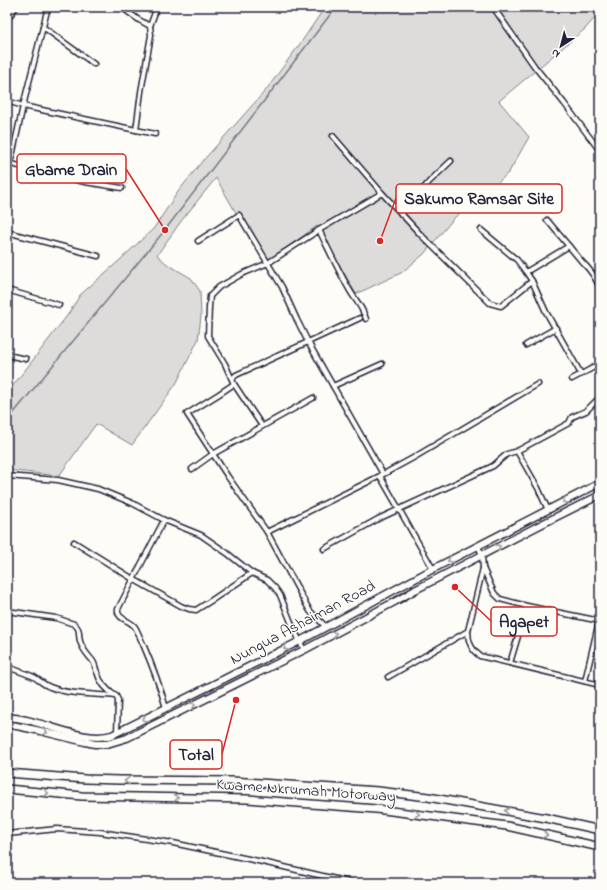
<svg xmlns="http://www.w3.org/2000/svg" width="607" height="890" font-family="'Indie Flower',sans-serif">
<style>
.green{fill:#dddcdb;stroke:#807f8b}
.lines{fill:none;stroke-linecap:round;stroke-linejoin:round}
.stream{stroke:#787885;stroke-width:1.5}
.street-casing{stroke:#22223b;stroke-width:7}
.primary-casing{stroke:#22223b;stroke-width:9}
.highway-casing{stroke:#22223b;stroke-width:10}
.street{stroke:#fdfcf7;stroke-width:4}
.primary{stroke:#fdfcf7;stroke-width:6}
.highway{stroke:#fdfcf7;stroke-width:7}
.oneway{stroke:#9a9aa2}
.labels{text-anchor:middle;dominant-baseline:central;stroke-width:3;stroke-linejoin:round;paint-order:stroke}
.street-label{font-size:16px;fill:#22223b;stroke:#fdfcf7}
.leader{fill:none;stroke:#d62828;stroke-width:1.5}
.callout-dot{fill:#d62828;stroke:#fdfcf7;stroke-width:1.5}
.callout{fill:#fdfcf7;stroke:#d62828;stroke-width:1.5}
.callout-label{font-size:17px;text-anchor:middle;font-weight:bold;fill:#22223b}
</style>
<rect width="100%" height="100%" fill="#fdfcf7"/>
<filter id="ink" filterUnits="userSpaceOnUse"><feTurbulence type="fractalNoise" baseFrequency=".025" numOctaves="2"/><feDisplacementMap in="SourceGraphic" scale="8" xChannelSelector="R" yChannelSelector="G"/><feConvolveMatrix kernelMatrix="1 2 1 2 8 2 1 2 1" color-interpolation-filters="sRGB"/></filter>
<g filter="url(#ink)">
<polygon class="green" points="325,7 600,7 600,12 585,29 499,101 529,137 509,172 483,197 455,217 423,255 401,273 356,294 317,226 265,263 216,178 182,220 157,255 167,264 191,278 200,291 201,316 198,340 176,384 132,445 96,424 59,476 7,470 7,393 33,360 69,313 80,295 120,260 154,228 177,193 200,164 266,90 302,41"/>
<g class="lines">
<polyline class="stream" points="7,421 165,230 336,7"/>
<defs>
<g id="street">
<polyline points="121,7 139,20 150,26 151,35 141,92 136,130"/>
<polyline points="493,7 535,67 564,103 600,151"/>
<polyline points="7,20 16,7"/>
<polyline points="150,26 157,7"/>
<polyline points="43,27 94,64"/>
<polyline points="7,101 23,106 155,134"/>
<polyline points="333,136 382,193"/>
<polyline points="7,163 11,161 23,106 48,7"/>
<polyline points="8,163 42,172 85,182 122,188"/>
<polyline points="401,214 430,181 451,161"/>
<path d="M547,220L583,263C591,270 596,279 600,288"/>
<polyline points="319,230 382,193 421,235 490,303 501,306 532,281"/>
<polyline points="481,230 517,260 526,272 532,281 546,312 581,374"/>
<polyline points="7,232 98,256"/>
<polyline points="198,241 239,215 282,287 297,320 308,342 236,375 232,379"/>
<polyline points="526,272 569,246"/>
<polyline points="7,290 59,305"/>
<polyline points="360,318 308,342 383,474"/>
<polyline points="526,345 556,328"/>
<polyline points="7,355 26,359"/>
<polyline points="572,379 600,364"/>
<polyline points="234,384 219,394 187,414 228,477 267,532"/>
<polyline points="333,386 382,364"/>
<path d="M262,426L234,384L225,364L211,341L208,336L209,307L210,296L219,287L242,274L268,263L319,230C329,250 338,270 349,289C355,300 362,306 366,319"/>
<polyline points="517,451 538,488 548,510"/>
<polyline points="192,469 213,454 313,398"/>
<polyline points="7,476 58,480 98,489 132,503 164,520 201,535 227,553 252,573 267,580 275,588 280,595 293,627 304,650"/>
<polyline points="380,476 399,509 433,569"/>
<path d="M164,520L118,609C116,619 130,620 135,627C138,632 140,638 143,644C152,665 160,686 166,708"/>
<polyline points="74,542 133,579 181,606 189,609 196,610 212,600 252,573"/>
<polyline points="478,546 482,555 483,568 494,593 500,599 527,606 600,621"/>
<polyline points="324,549 378,519 493,466 507,454 517,451 569,423 572,417 586,411 600,397"/>
<path d="M483,568L468,631C468,641 471,650 480,656L600,685"/>
<path d="M7,611L56,618L74,624C81,629 78,634 80,641C82,649 87,654 92,660C95,663 95,668 97,672C100,683 106,690 116,696L118,700L117,733"/>
<polyline points="326,627 310,611 306,604 267,532 380,476 413,458 538,384"/>
<polyline points="510,663 527,606"/>
<path d="M7,667C16,670 25,673 34,677C39,680 44,685 50,687C70,695 93,694 115,696"/>
<polyline points="388,677 468,631"/>
<polyline points="585,681 599,621"/>
<polyline points="7,834 57,829 100,832 173,843 258,861 353,883"/>
</g>
<g id="primary">
<path d="M7,717C16,718 26,719 34,722C58,728 88,742 112,735L300,641L433,569L600,483"/>
<polyline points="7,724 36,730 85,742 95,744 107,744 127,738 304,650 396,601 415,590 538,526 600,495"/>
</g>
<g id="highway">
<polyline points="7,773 85,779 119,780 232,781 378,791 428,797 546,818 600,830"/>
<polyline points="7,789 82,796 247,799 376,809 507,826 600,847"/>
</g>
</defs>
<use href="#street" class="street-casing"/>
<use href="#primary" class="primary-casing"/>
<use href="#highway" class="highway-casing"/>
<use href="#street" class="street"/>
<use href="#primary" class="primary"/>
<use href="#highway" class="highway"/>
</g>
<defs><path id="oneway-chevron" d="M-2-3.5L2.5 0L-2 3.5" fill="none" stroke-width="1.6" stroke-linecap="round" stroke-linejoin="round"/></defs>
<g class="oneway">
<use href="#oneway-chevron" transform="translate(565 501) rotate(152)"/>
<use href="#oneway-chevron" transform="translate(498 547) rotate(-28)"/>
<use href="#oneway-chevron" transform="translate(450 560) rotate(153)"/>
<use href="#oneway-chevron" transform="translate(334 634) rotate(-28)"/>
<use href="#oneway-chevron" transform="translate(286 648) rotate(153)"/>
<use href="#oneway-chevron" transform="translate(193 705) rotate(-26)"/>
<use href="#oneway-chevron" transform="translate(145 719) rotate(153)"/>
<use href="#oneway-chevron" transform="translate(45 732) rotate(16)"/>
<use href="#oneway-chevron" transform="translate(127 781) rotate(-179)"/>
<use href="#oneway-chevron" transform="translate(46 793) rotate(5)"/>
<use href="#oneway-chevron" transform="translate(176 798) rotate(1)"/>
<use href="#oneway-chevron" transform="translate(507 811) rotate(-170)"/>
<use href="#oneway-chevron" transform="translate(417 814) rotate(7)"/>
<use href="#oneway-chevron" transform="translate(545 835) rotate(13)"/>
</g>
</g>
<g class="labels">
<g class="street-label">
<text transform="translate(303 623) rotate(-28)">Nungua Ashaiman Road</text>
<text transform="translate(306 791) rotate(4)">Kwame Nkrumah Motorway</text>
</g>
</g>
<path class="leader" d="M165 230L126 169M380 241L396 198M455 587L491 621M236 700L222 754"/>
<g class="callout-dot">
<circle cx="165" cy="230" r="4"/>
<circle cx="380" cy="241" r="4"/>
<circle cx="455" cy="587" r="4"/>
<circle cx="236" cy="700" r="4"/>
</g>
<g class="callout">
<rect x="17" y="154" width="109" height="29" rx="4"/>
<rect x="396" y="184" width="166" height="29" rx="4"/>
<rect x="491" y="607" width="66" height="29" rx="4"/>
<rect x="170" y="740" width="52" height="29" rx="4"/>
</g>
<g class="callout-label">
<text x="71" y="175">Gbame Drain</text>
<text x="479" y="204">Sakumo Ramsar Site</text>
<text x="524" y="627">Agapet</text>
<text x="196" y="760">Total</text>
</g>
<rect width="607" height="890" fill="none" stroke="#fdfcf7" stroke-width="24"/>
<rect x="12" y="12" width="583" height="866" fill="none" stroke="#22223b" stroke-width="1.5" filter="url(#ink)"/>
<g transform="translate(561 46) rotate(216)" stroke="#fdfcf7" stroke-width="3" paint-order="stroke">
<path d="M0-3L7 15L0 10L-7 15Z" fill="#22223b"/>
<text y="-6" font-size="11" font-weight="bold" text-anchor="middle" fill="#22223b">N</text>
</g>
</svg>
